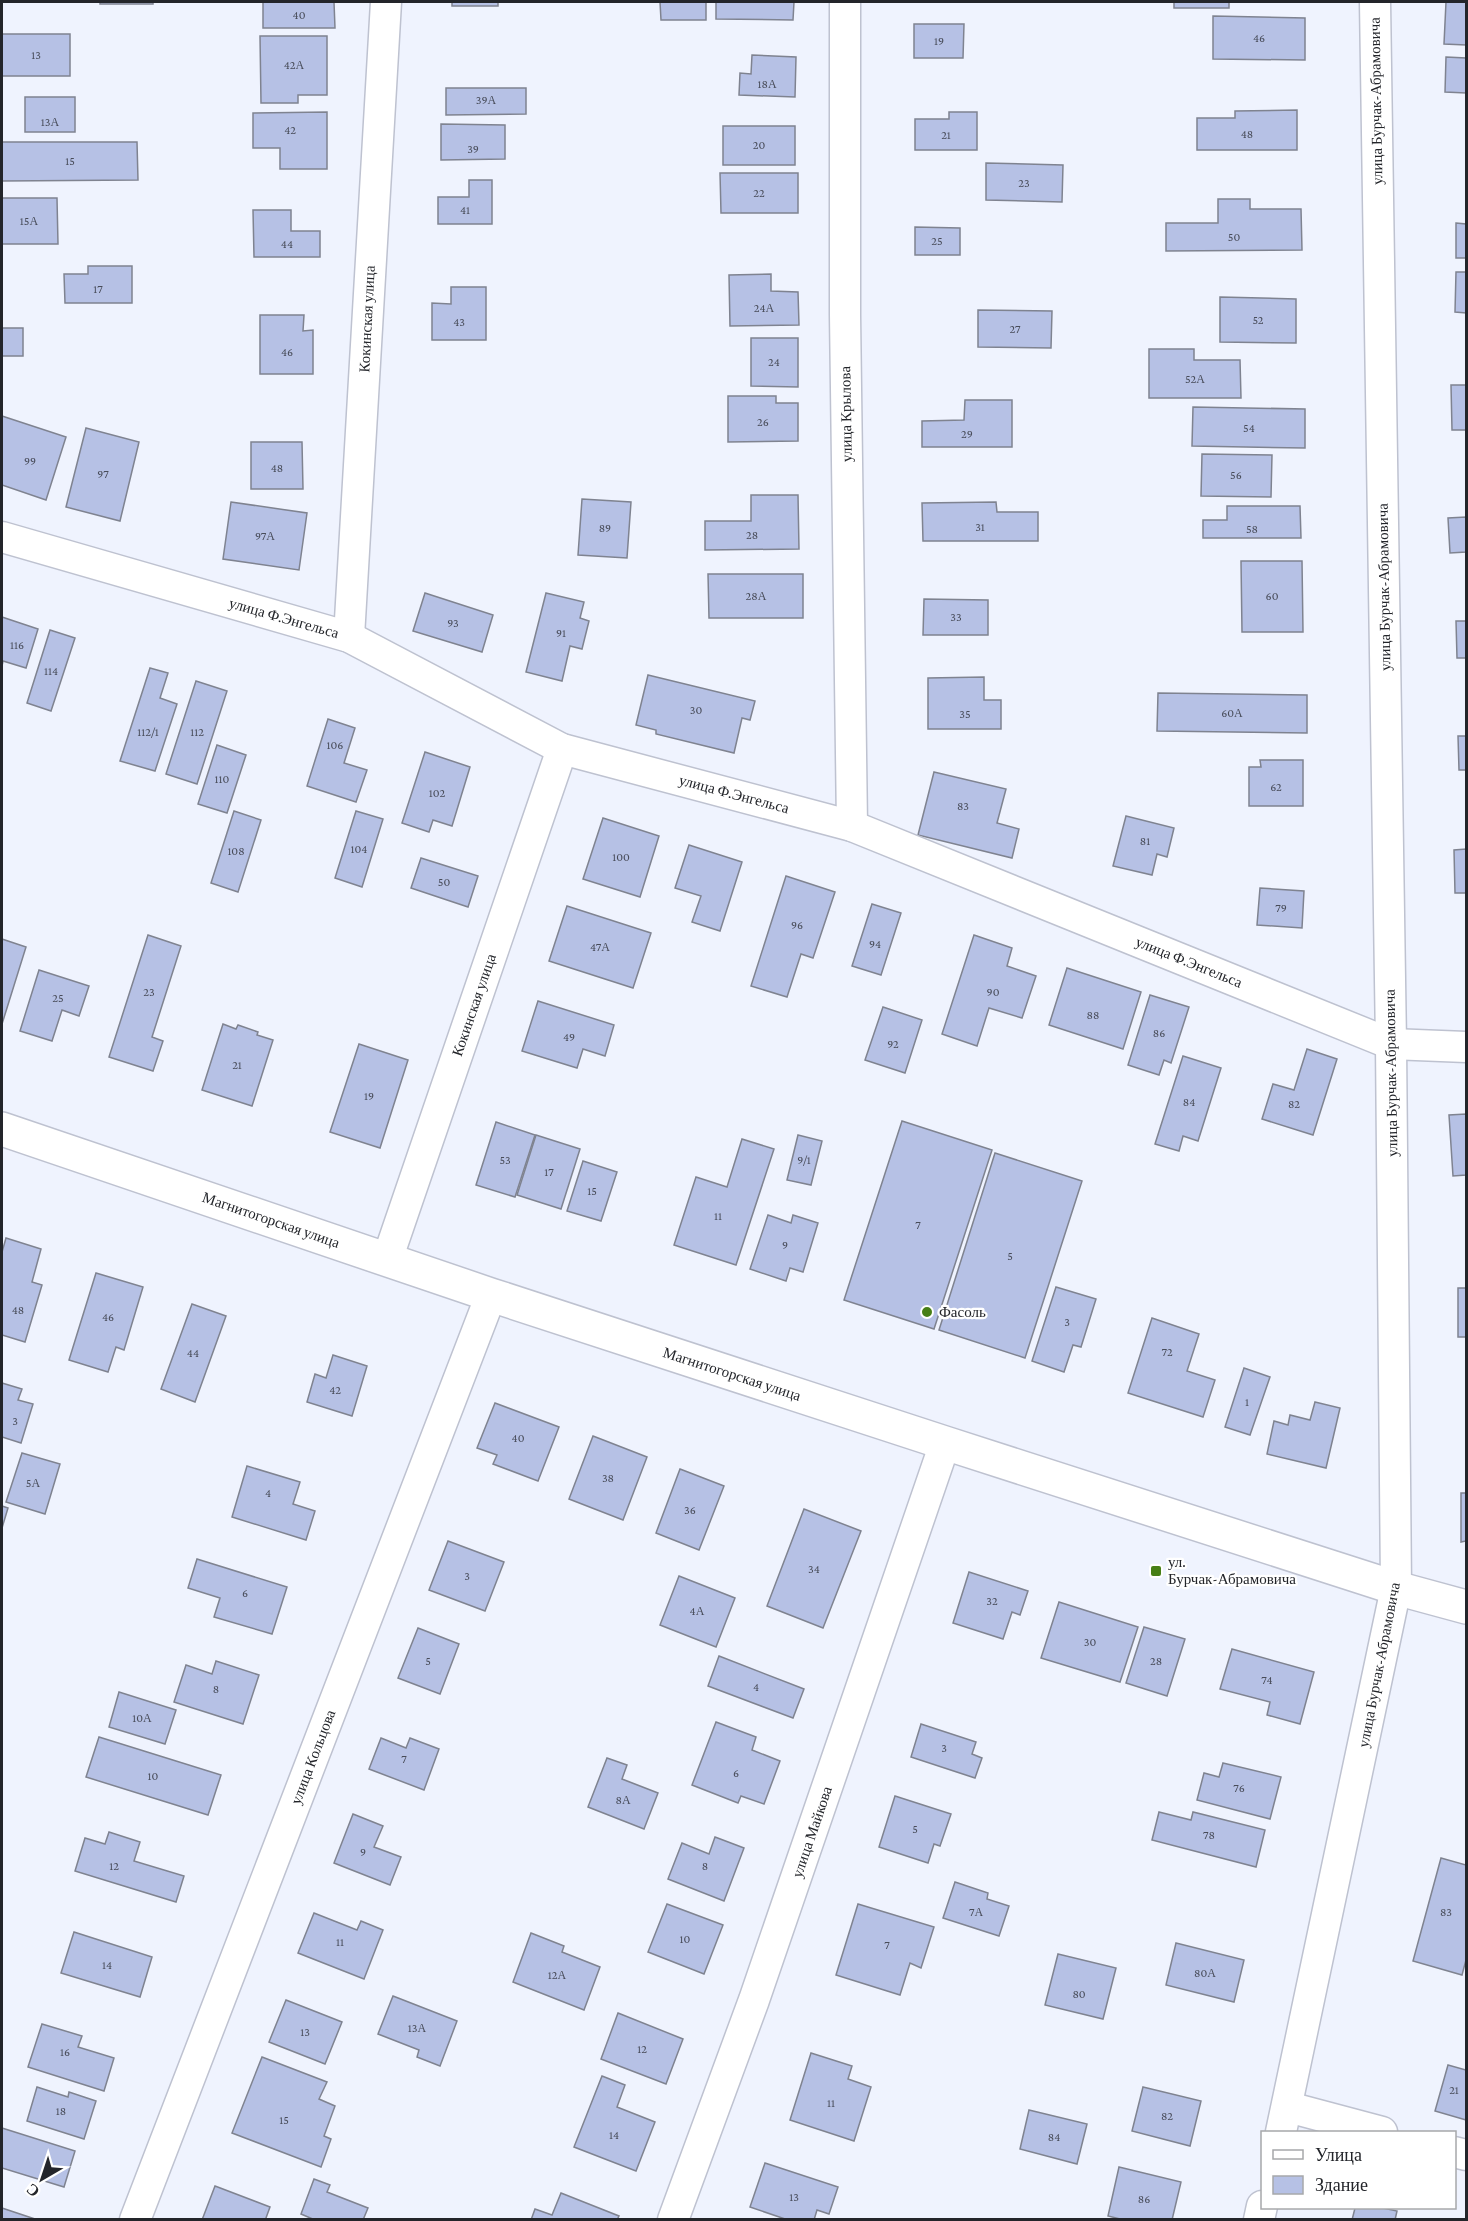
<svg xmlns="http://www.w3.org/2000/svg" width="1468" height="2221" font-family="'Crimson Pro',serif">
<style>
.building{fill:#b6c1e5;stroke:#7f8390;stroke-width:1.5}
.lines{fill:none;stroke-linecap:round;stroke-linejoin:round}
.minor-casing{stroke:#bec2d0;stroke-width:33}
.tertiary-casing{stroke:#bec2d0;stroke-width:36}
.minor{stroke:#fff;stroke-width:30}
.tertiary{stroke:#fff;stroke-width:33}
.poi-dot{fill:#477f16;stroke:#fff;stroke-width:2}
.labels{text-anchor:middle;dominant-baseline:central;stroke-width:4.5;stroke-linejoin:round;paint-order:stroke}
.number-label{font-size:12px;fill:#484c59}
.street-label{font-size:15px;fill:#23252a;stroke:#fff}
.poi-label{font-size:15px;fill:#23252a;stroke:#fff;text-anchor:start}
</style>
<rect width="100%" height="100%" fill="#eff3fe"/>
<g class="building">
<rect x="100" y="2" width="53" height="2"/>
<polygon points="263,2 334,2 335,28 263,28"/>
<rect x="452" y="2" width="46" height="4"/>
<polygon points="660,2 706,2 706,20 661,20"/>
<polygon points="716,2 794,2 793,20 716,19"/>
<rect x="1174" y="2" width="55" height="6"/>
<polygon points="1446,2 1466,2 1466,45 1444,44"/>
<polygon points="1213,16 1305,18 1305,60 1213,59"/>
<polygon points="914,24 964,24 963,58 914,58"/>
<rect x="2" y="34" width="68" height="42"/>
<polygon points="260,36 327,36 327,95 298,95 298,103 261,103"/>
<polygon points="752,55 796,57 795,97 739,95 740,73 751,74"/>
<polygon points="1446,57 1466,58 1466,93 1445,92"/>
<polygon points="446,88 526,88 526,114 446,115"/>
<rect x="25" y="97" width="50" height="35"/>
<polygon points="1297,110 1297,150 1197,150 1197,118 1235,118 1235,111"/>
<polygon points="327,112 327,169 280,169 280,148 253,148 253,113"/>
<polygon points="949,112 977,112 977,150 915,150 915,119 949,119"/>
<polygon points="441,124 505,125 505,159 441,160"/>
<rect x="723" y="126" width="72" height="39"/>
<polygon points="2,142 137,142 138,180 2,181"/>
<polygon points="986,163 1063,165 1062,202 986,200"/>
<polygon points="720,173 798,173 798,213 721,213"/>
<polygon points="469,180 492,180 492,224 438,224 438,197 469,197"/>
<polygon points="2,198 57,198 58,244 2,244"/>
<polygon points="1218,199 1250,199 1250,209 1301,209 1302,250 1166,251 1166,223 1218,223"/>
<polygon points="253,210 291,210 291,231 320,231 320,257 254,257"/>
<polygon points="1456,223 1466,224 1466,258 1456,258"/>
<polygon points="915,227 960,228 960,255 915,255"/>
<polygon points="88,266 132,266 132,303 65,303 64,274 88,274"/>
<polygon points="1456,272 1466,272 1466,313 1455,312"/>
<polygon points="771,274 771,291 798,292 799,325 730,326 729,275"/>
<polygon points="451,287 486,287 486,340 432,340 432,303 451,304"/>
<polygon points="1220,297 1296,299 1296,343 1220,342"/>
<polygon points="978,310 1052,311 1051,348 978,347"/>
<polygon points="260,315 304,315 303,331 313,330 313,374 260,374"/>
<rect x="2" y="328" width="21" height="28"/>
<polygon points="751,338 798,338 798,387 751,386"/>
<polygon points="1149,349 1194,349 1194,360 1240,360 1241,398 1149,398"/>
<polygon points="1451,385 1466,385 1466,430 1452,430"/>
<polygon points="728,396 776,396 776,403 798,403 798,441 728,442"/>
<polygon points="965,400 1012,400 1012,447 922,447 922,421 964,420"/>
<polygon points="1193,407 1305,409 1305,448 1192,446"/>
<polygon points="2,416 66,437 46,500 2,485"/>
<polygon points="86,428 139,442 120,521 66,507"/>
<polygon points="251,442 302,442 303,489 251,489"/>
<polygon points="1202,454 1272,455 1271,497 1201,496"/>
<polygon points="751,495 798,495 799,549 705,550 705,521 751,521"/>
<polygon points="582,499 631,502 627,558 578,555"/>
<polygon points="231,502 307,513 299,570 223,559"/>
<polygon points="996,502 997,512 1038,512 1038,541 923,541 922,503"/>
<polygon points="1227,506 1300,506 1301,538 1203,538 1203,520 1227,520"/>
<polygon points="1466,517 1466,552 1450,553 1448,518"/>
<polygon points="1241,561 1302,561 1303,632 1242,632"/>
<polygon points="708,574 803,574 803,618 709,618"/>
<polygon points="425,593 493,615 482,652 413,631"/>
<polygon points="546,593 584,602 580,618 589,621 582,649 570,646 562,681 526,672"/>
<polygon points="924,599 988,600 988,635 923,635"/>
<polygon points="2,617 38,629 26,668 3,661 2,666"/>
<polygon points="1456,621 1466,621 1466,658 1457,658"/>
<polygon points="50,630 75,638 51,711 27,703"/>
<polygon points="150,668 168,673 160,698 177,704 155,771 120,761"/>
<polygon points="648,675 755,701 750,720 742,718 734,753 656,734 656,730 636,725"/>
<polygon points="984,677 984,700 1001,700 1001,729 928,729 928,678"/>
<polygon points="196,681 227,691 197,784 166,774"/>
<polygon points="1158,693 1307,695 1307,733 1157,731"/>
<polygon points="328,719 355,728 344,763 367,770 356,802 307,786"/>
<polygon points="1458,736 1466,736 1466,770 1459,770"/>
<polygon points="217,745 246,755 227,813 198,804"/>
<polygon points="425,752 470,767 452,826 433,820 429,832 402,823"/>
<polygon points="1260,760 1303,760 1303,806 1249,806 1249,767 1261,767"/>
<polygon points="934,772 1006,789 997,823 1019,829 1012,858 918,835"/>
<polygon points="234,811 261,820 238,892 211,883"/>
<polygon points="356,811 383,819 362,887 335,878"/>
<polygon points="1126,816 1174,828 1167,857 1157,854 1152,875 1113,866"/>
<polygon points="603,818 659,836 640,897 583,879"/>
<polygon points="689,845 742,862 720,931 692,922 701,896 675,888"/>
<polygon points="1466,849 1466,893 1455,893 1454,850"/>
<polygon points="421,858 478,876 468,907 411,888"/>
<polygon points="786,876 835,892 813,958 801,954 787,997 751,986"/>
<polygon points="1260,888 1304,891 1302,928 1257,925"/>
<polygon points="872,904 901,913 881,975 852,966"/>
<polygon points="567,906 651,933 633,988 549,961"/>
<polygon points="148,935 181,946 152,1037 163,1041 153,1071 109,1057"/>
<polygon points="974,935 1012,948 1007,966 1036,976 1022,1018 989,1008 977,1046 942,1034"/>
<polygon points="2,939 26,947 2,1024"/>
<polygon points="1067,968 1141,992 1123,1049 1049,1025"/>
<polygon points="39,970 89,986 79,1016 62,1010 52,1041 20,1031"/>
<polygon points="1150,995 1189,1007 1171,1063 1164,1060 1159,1075 1128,1065"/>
<polygon points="538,1001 614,1025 605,1056 583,1049 577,1068 522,1051"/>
<polygon points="883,1007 922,1020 905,1073 865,1060"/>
<polygon points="223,1024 236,1029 238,1025 258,1032 257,1035 273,1040 252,1106 202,1090"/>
<polygon points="359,1044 408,1060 380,1148 330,1132"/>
<polygon points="1307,1049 1337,1059 1313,1135 1262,1119 1273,1084 1294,1090"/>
<polygon points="1183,1056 1221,1068 1198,1141 1183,1136 1179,1151 1155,1144"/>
<polygon points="1466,1114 1466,1175 1453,1176 1449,1115"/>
<polygon points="902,1121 992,1150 934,1329 844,1300"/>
<polygon points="496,1122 535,1135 515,1197 476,1185"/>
<polygon points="536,1135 580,1149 561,1209 517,1195"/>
<polygon points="798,1135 822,1141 811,1185 787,1180"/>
<polygon points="742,1139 774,1149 736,1265 674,1245 696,1177 727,1187"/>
<polygon points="995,1153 1082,1181 1025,1358 939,1330"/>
<polygon points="583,1161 617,1172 601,1221 567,1211"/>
<polygon points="768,1215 791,1223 793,1215 818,1223 803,1272 790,1268 786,1281 750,1269"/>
<polygon points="6,1238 41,1249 32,1282 42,1285 25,1342 2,1335 2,1252"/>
<polygon points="96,1273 143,1287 124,1350 116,1347 108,1372 69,1360"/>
<polygon points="1056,1287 1096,1299 1081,1347 1073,1345 1064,1372 1032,1361"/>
<rect x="1458" y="1288" width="8" height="49"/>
<polygon points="192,1304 226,1316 195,1402 161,1389"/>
<polygon points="1152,1318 1199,1334 1187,1371 1215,1380 1203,1417 1128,1393"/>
<polygon points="333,1355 367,1366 352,1416 307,1402 315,1374 326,1378"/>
<polygon points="1244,1368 1270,1377 1250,1435 1225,1427"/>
<polygon points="2,1383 22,1389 18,1400 33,1404 21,1443 2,1437"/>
<polygon points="1315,1402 1340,1408 1326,1468 1267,1454 1274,1421 1288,1425 1290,1415 1310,1420"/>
<polygon points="495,1403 559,1427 538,1481 493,1464 497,1455 477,1448"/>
<polygon points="593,1436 647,1457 623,1520 569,1499"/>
<polygon points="22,1453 60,1464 45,1514 6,1502"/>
<polygon points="247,1466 300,1482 293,1504 315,1511 306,1540 232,1517"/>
<polygon points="680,1469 724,1486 699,1550 656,1533"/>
<polygon points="1461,1493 1466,1493 1466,1541 1461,1542"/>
<polygon points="2,1506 8,1508 2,1528"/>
<polygon points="804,1509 861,1531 823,1628 767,1606"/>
<polygon points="448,1541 504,1562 485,1611 429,1590"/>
<polygon points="197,1559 287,1587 272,1634 214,1617 220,1598 188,1588"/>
<polygon points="969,1572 1028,1591 1020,1615 1012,1612 1003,1639 953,1623"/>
<polygon points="679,1576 735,1598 716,1647 660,1625"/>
<polygon points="1059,1602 1138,1627 1120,1682 1041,1658"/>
<polygon points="1144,1627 1185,1639 1167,1696 1126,1683"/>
<polygon points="418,1628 459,1644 440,1694 398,1678"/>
<polygon points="1232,1649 1314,1672 1300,1724 1267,1715 1270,1702 1220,1689"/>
<polygon points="719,1656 804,1689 793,1718 708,1686"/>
<polygon points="216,1661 259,1675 243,1724 174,1702 186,1665 212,1674"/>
<polygon points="119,1692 176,1710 165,1744 109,1727"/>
<polygon points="716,1722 756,1737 752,1750 780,1761 764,1804 741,1796 738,1803 692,1785"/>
<polygon points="921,1724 976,1742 972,1754 982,1758 975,1778 911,1757"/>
<polygon points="99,1737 221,1775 208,1815 86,1777"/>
<polygon points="381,1738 406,1748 410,1738 439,1749 424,1790 369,1769"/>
<polygon points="607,1758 627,1765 622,1779 658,1793 644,1829 588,1807"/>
<polygon points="1223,1763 1281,1777 1270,1819 1197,1800 1204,1773 1219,1777"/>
<polygon points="895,1796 951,1814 940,1846 934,1844 928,1863 879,1847"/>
<polygon points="1159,1812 1191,1820 1193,1812 1265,1830 1256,1867 1152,1840"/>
<polygon points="353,1814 383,1826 374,1847 401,1857 390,1885 334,1863"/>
<polygon points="109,1832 140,1842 134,1861 184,1876 176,1902 75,1871 85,1838 105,1844"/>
<polygon points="715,1837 744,1848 724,1901 668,1879 682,1843 709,1854"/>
<polygon points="1441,1858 1466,1865 1466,1960 1462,1975 1413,1961"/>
<polygon points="955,1882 988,1893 987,1899 1009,1906 999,1936 943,1918"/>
<polygon points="667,1904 723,1925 704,1974 648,1952"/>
<polygon points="858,1904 934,1927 921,1968 910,1963 900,1995 836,1975"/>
<polygon points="314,1913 357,1930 361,1921 383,1930 364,1979 298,1953"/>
<polygon points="74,1932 152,1957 140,1997 61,1973"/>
<polygon points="531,1933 564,1946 562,1952 600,1967 584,2010 513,1982"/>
<polygon points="1176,1943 1244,1960 1234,2002 1166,1985"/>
<polygon points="1058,1954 1116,1968 1103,2019 1045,2005"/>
<polygon points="393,1996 457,2021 440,2066 417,2057 419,2050 378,2034"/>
<polygon points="286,2000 342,2022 325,2064 269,2042"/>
<polygon points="618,2013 683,2039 666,2084 601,2059"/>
<polygon points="42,2024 82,2036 78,2047 114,2058 104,2091 28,2067"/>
<polygon points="811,2053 852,2066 848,2079 871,2087 854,2141 790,2120"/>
<polygon points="262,2057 327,2082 319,2099 335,2106 324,2136 331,2139 321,2167 232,2133"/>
<polygon points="1448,2065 1466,2070 1466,2120 1435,2111"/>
<polygon points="602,2076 625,2085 617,2107 655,2122 636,2171 574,2147"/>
<polygon points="37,2087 68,2097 69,2092 96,2101 84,2139 27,2121"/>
<polygon points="1143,2087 1201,2101 1190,2146 1132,2131"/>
<polygon points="1029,2110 1087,2124 1077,2164 1020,2149"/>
<polygon points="2,2128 75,2151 64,2187 2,2168"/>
<polygon points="765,2163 838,2187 829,2214 817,2210 814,2220 788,2220 750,2207"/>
<polygon points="1119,2167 1181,2182 1172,2220 1124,2220 1108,2216"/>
<polygon points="314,2179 330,2185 327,2192 368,2208 363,2220 315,2220 301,2214"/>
<polygon points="215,2186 270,2207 266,2218 269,2220 202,2220"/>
<polygon points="561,2193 619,2216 617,2220 531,2220 535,2209 552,2215"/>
<polygon points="2,2208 38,2220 2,2220"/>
<polygon points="1355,2208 1383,2208 1397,2211 1395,2220 1352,2220"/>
</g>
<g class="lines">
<defs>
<g id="minor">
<polyline points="845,2 845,315 852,826"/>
<polyline points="2,537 349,637 562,749 852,826 1391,1044 1466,1047"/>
<polyline points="349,637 386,2"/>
<polyline points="387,1260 562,749"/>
<polyline points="1288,2107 1382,2132"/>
<polyline points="1281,2132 1396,1588 1391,1044 1375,2"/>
<polyline points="1454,2152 1466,2155"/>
<polyline points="135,2220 491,1295"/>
<polyline points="673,2220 754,2000 945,1443"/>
<polyline points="1259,2220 1262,2206"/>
</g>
<polyline id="tertiary" points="2,1129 491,1295 945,1443 1396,1588 1466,1607"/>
</defs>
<use href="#minor" class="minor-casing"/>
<use href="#tertiary" class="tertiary-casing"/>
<use href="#minor" class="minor"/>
<use href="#tertiary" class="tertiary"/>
</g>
<g class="poi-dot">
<circle cx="927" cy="1312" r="6"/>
<rect x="1150" y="1565" width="12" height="12" rx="3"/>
</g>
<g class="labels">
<g class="number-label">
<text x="299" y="15">40</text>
<text x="1259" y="38">46</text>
<text x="939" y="41">19</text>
<text x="36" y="55">13</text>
<text x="294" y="65">42А</text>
<text x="767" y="84">18А</text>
<text x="486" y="100">39А</text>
<text x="50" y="122">13А</text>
<text x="290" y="130">42</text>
<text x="1247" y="134">48</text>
<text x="946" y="135">21</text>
<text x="759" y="145">20</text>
<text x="473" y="149">39</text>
<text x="70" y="161">15</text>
<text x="1024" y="183">23</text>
<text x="759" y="193">22</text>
<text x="465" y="210">41</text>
<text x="29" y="221">15А</text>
<text x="1234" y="237">50</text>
<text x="937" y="241">25</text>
<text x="287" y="244">44</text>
<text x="98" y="289">17</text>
<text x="764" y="308">24А</text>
<text x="1258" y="320">52</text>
<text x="459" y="322">43</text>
<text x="1015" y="329">27</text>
<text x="287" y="352">46</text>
<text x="774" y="362">24</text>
<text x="1195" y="379">52А</text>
<text x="763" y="422">26</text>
<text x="1249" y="428">54</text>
<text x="967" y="434">29</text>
<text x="30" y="461">99</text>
<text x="277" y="468">48</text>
<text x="103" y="474">97</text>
<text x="1236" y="475">56</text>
<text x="980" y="527">31</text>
<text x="605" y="528">89</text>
<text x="1252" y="529">58</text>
<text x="752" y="535">28</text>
<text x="265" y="536">97А</text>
<text x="756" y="596">28А</text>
<text x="1272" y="596">60</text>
<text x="956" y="617">33</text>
<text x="453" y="623">93</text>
<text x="561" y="633">91</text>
<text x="17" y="645">116</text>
<text x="51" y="671">114</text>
<text x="696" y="710">30</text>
<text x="1232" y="713">60А</text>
<text x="965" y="714">35</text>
<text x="148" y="732">112/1</text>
<text x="197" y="732">112</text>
<text x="335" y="745">106</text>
<text x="222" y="779">110</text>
<text x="1276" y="787">62</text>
<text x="437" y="793">102</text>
<text x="963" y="806">83</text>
<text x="1145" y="841">81</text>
<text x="359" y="849">104</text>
<text x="236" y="851">108</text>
<text x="621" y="857">100</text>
<text x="444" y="882">50</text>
<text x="1281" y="908">79</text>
<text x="797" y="925">96</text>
<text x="875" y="944">94</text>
<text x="600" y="947">47А</text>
<text x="149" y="992">23</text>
<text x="993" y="992">90</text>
<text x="58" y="998">25</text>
<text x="1093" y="1015">88</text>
<text x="1159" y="1033">86</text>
<text x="569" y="1037">49</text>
<text x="893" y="1044">92</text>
<text x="237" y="1065">21</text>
<text x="369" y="1096">19</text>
<text x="1189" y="1102">84</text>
<text x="1294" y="1104">82</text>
<text x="505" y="1160">53</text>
<text x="804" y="1160">9/1</text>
<text x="549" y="1172">17</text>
<text x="592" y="1191">15</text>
<text x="718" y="1216">11</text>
<text x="918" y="1225">7</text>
<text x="785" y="1245">9</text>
<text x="1010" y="1256">5</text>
<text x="18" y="1310">48</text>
<text x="108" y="1317">46</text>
<text x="1067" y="1322">3</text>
<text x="1167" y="1352">72</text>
<text x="193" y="1353">44</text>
<text x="335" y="1390">42</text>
<text x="1247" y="1402">1</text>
<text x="15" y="1421">3</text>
<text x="518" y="1438">40</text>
<text x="608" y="1478">38</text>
<text x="33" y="1483">5А</text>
<text x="268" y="1493">4</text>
<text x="690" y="1510">36</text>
<text x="814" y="1569">34</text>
<text x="467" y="1576">3</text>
<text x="245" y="1593">6</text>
<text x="992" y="1601">32</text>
<text x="697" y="1611">4А</text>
<text x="1090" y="1642">30</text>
<text x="428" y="1661">5</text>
<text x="1156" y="1661">28</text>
<text x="1267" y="1680">74</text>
<text x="756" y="1687">4</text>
<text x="216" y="1689">8</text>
<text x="142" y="1718">10А</text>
<text x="944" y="1748">3</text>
<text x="404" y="1759">7</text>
<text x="736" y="1773">6</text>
<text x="153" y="1776">10</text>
<text x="1239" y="1788">76</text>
<text x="623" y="1800">8А</text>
<text x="915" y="1829">5</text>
<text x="1209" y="1835">78</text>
<text x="363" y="1852">9</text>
<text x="114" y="1866">12</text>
<text x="705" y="1866">8</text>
<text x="976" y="1912">7А</text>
<text x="1446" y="1912">83</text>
<text x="685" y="1939">10</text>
<text x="340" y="1942">11</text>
<text x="887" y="1945">7</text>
<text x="107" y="1965">14</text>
<text x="1205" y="1973">80А</text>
<text x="557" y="1975">12А</text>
<text x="1079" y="1994">80</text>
<text x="417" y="2028">13А</text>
<text x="305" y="2032">13</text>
<text x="642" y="2049">12</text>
<text x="65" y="2052">16</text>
<text x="1454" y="2090">21</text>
<text x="831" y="2103">11</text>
<text x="61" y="2111">18</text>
<text x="1167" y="2116">82</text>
<text x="284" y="2120">15</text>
<text x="614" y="2135">14</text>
<text x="1054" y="2137">84</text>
<text x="794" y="2197">13</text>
<text x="1144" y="2199">86</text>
</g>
<g class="street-label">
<text transform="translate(1376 101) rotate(-91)">улица Бурчак-Абрамовича</text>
<text transform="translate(367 319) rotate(-87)">Кокинская улица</text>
<text transform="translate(846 414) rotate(-91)">улица Крылова</text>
<text transform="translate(1384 587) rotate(-91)">улица Бурчак-Абрамовича</text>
<text transform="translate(284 618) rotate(16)">улица Ф.Энгельса</text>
<text transform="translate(734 794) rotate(15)">улица Ф.Энгельса</text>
<text transform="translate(1189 962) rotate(22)">улица Ф.Энгельса</text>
<text transform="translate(474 1005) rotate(-71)">Кокинская улица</text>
<text transform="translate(1391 1073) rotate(-91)">улица Бурчак-Абрамовича</text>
<text transform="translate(271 1220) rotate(19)">Магнитогорская улица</text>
<text transform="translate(732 1374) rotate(18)">Магнитогорская улица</text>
<text transform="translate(1379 1665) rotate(-79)">улица Бурчак-Абрамовича</text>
<text transform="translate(313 1757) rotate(-69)">улица Кольцова</text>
<text transform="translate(812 1832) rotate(-71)">улица Майкова</text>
</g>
<g class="poi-label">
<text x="939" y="1312">Фасоль</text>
<text x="1168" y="1562">ул.<tspan x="1168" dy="17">Бурчак-Абрамовича</tspan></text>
</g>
</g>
<rect width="1468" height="2221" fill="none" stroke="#23252a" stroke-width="6"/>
<rect x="1261" y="2131" width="195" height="78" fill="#ffffff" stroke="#a7a8aa" stroke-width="1.5"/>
<rect x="1273" y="2150" width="30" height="9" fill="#ffffff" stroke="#a7a8aa" stroke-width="1.5"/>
<text x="1315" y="2161" font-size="18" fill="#23252a">Улица</text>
<rect x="1273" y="2176" width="30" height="18" fill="#b6c1e5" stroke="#a7a8aa" stroke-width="1.5"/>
<text x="1315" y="2191" font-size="18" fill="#23252a">Здание</text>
<g transform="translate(42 2179) rotate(219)" stroke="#ffffff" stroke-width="4.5" paint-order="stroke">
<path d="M0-4.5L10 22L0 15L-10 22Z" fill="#23252a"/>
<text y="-9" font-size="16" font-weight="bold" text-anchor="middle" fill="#23252a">С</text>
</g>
</svg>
